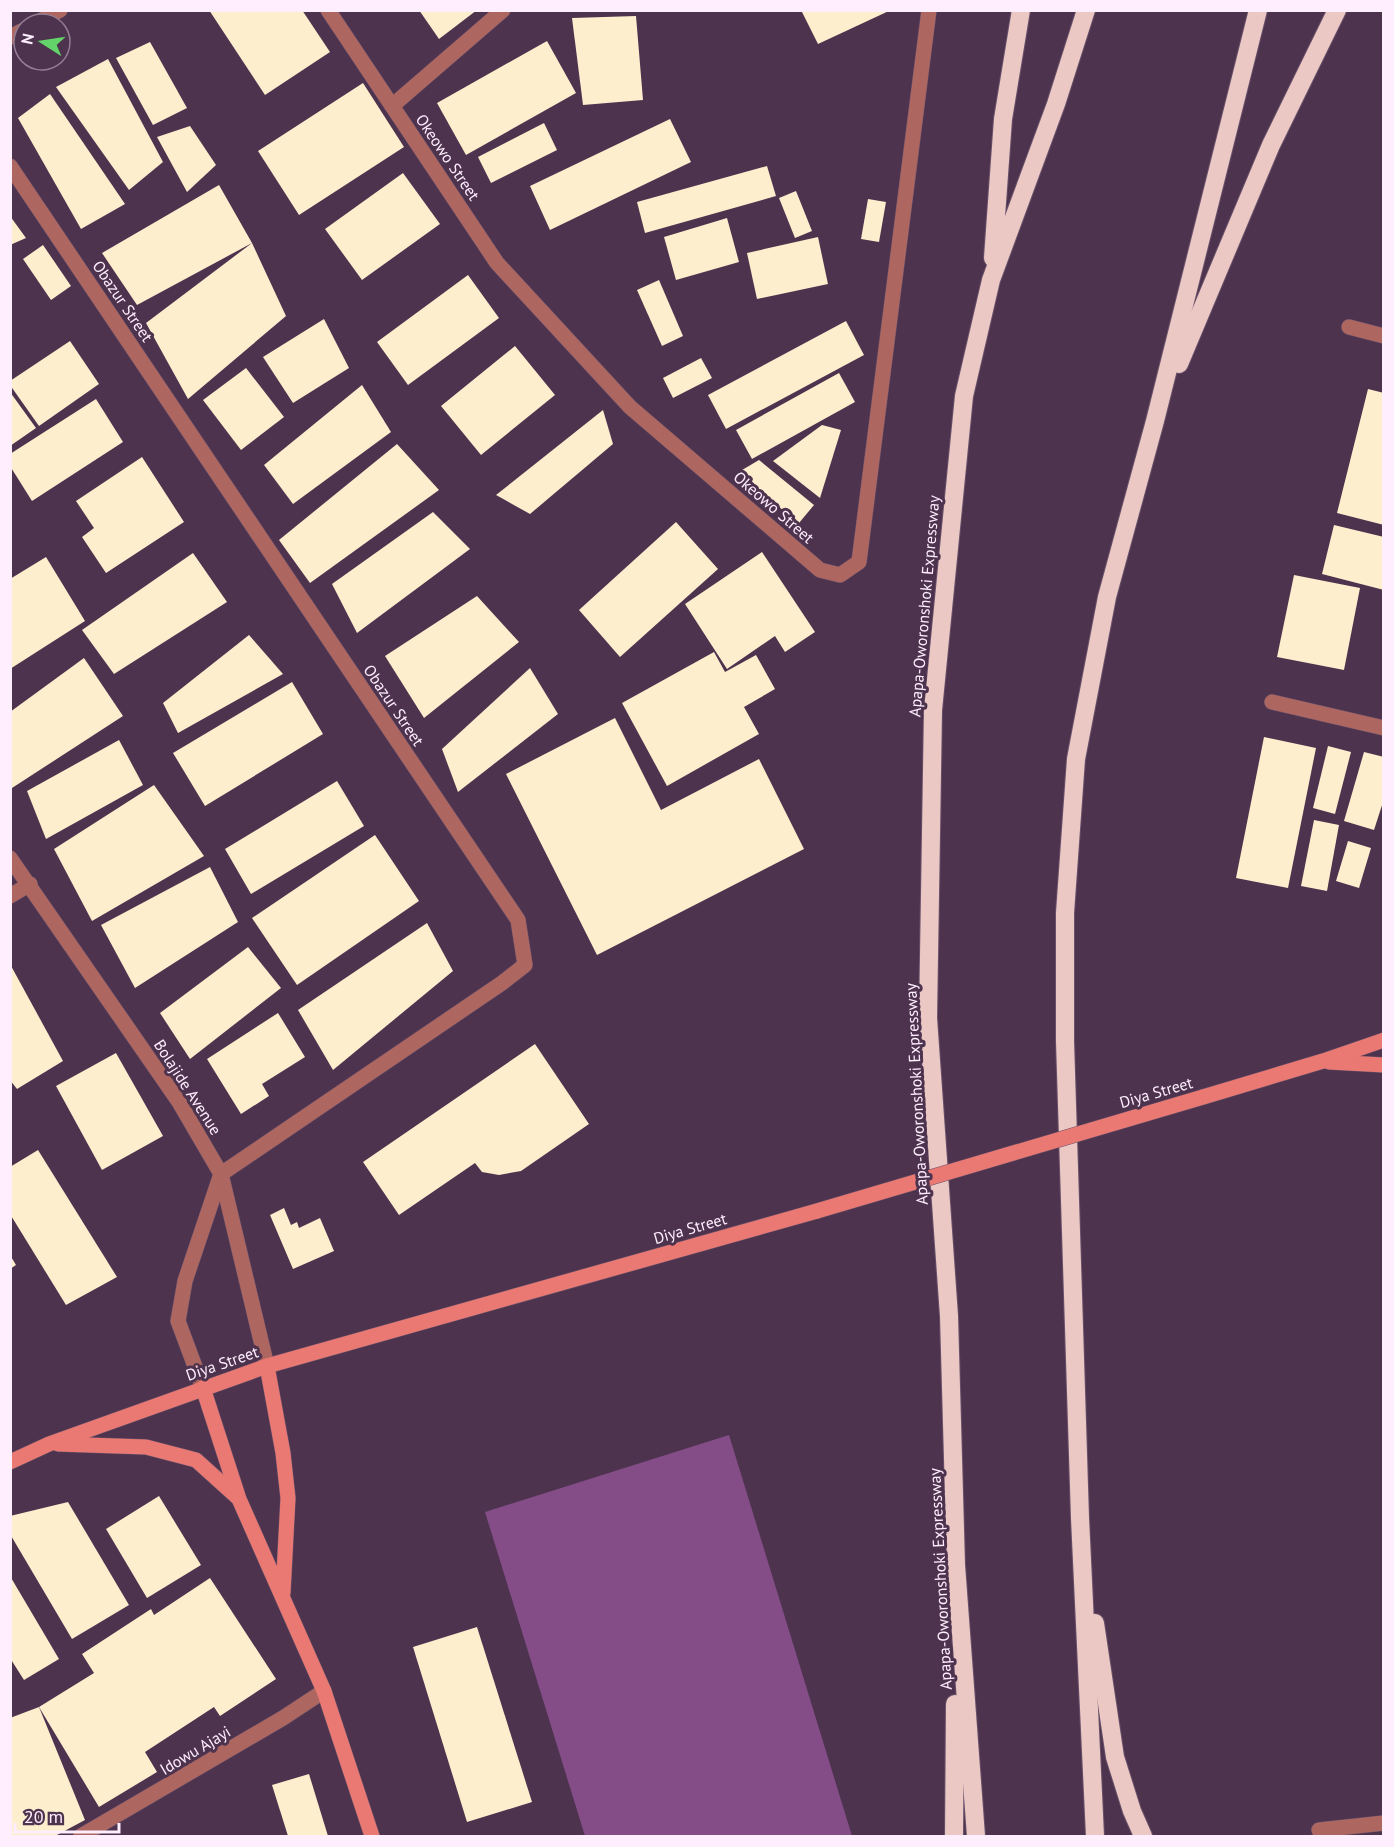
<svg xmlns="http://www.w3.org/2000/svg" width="1394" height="1847" font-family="'PT Sans',sans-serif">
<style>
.green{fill:#844d88}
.building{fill:#fdeece}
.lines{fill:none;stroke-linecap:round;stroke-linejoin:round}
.lane-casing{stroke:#69516a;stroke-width:16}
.street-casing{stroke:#69516a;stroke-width:16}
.secondary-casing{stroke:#69516a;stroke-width:16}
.highway-casing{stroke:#69516a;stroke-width:20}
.lane{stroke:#ad6660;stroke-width:15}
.street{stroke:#ad6660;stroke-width:15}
.secondary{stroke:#e97972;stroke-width:15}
.highway{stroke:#ebc8c4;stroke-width:18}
.secondary-bridge-casing{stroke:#69516a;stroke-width:16;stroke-linecap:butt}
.secondary-bridge{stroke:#e97972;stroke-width:15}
.labels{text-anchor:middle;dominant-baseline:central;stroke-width:6;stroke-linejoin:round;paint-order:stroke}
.street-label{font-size:16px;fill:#feeefe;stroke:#4d334e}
</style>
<rect width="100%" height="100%" fill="#4d334e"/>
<polygon class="green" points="729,1435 852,1836 585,1836 485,1512"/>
<g class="building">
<polygon points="209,10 302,10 330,52 265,95"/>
<polygon points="419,10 477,10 439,39"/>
<polygon points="801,10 891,10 818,44"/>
<polygon points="636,16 643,100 583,105 572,18"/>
<polygon points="547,41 576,93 466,155 437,103"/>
<polygon points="150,42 187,108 153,125 116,58"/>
<polygon points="108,59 163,162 129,190 56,87"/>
<polygon points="363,83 404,147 299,215 258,151"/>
<polygon points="50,94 125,204 81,229 18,118"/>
<polygon points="670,119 691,162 550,230 530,186"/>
<polygon points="544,123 557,150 491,183 478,157"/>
<polygon points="190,126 216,165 187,192 157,137"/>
<polygon points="767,166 776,196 645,233 637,202"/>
<polygon points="403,173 440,224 362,280 325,229"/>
<polygon points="219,185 252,243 286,316 188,399 146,323 252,243 137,305 102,253"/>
<polygon points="796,191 812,231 795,238 779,198"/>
<polygon points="868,199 886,202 879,242 861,239"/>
<polygon points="10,216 26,238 10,245"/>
<polygon points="727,218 739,262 676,280 664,237"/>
<polygon points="818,237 828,284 757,299 747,253"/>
<polygon points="43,245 71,286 51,300 23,259"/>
<polygon points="468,275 499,318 408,385 377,342"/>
<polygon points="659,280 683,336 662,346 637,290"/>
<polygon points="324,319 349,368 293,403 263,357"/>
<polygon points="846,321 864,355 726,429 708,395"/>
<polygon points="70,341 99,384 39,426 10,385 10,381"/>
<polygon points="515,346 555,395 481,455 441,406"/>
<polygon points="701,358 712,378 673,398 663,378"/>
<polygon points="246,368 284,417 241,450 203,400"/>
<polygon points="839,373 855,402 752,459 736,430"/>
<polygon points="362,385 391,432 293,504 264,465"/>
<polygon points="1368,389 1384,393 1384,525 1337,513"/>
<polygon points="10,392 36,428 10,446"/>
<polygon points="96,399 123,442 32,501 10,466 10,454"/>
<polygon points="603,410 613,444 530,514 496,495"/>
<polygon points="822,425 841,430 820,498 773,461"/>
<polygon points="397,444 439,490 310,583 279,540"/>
<polygon points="142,457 184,522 106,573 82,537 94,528 76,501"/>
<polygon points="759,460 814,505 799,523 737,473"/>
<polygon points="433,512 470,549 357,633 332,584"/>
<polygon points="676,522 718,569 620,657 579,610"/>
<polygon points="1334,525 1384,537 1384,590 1322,574"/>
<polygon points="762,552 815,632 785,652 775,636 727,669 685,604"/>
<polygon points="193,553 227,602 114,674 82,630"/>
<polygon points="46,557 85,621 10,669 10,579"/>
<polygon points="1294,575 1360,588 1344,670 1277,657"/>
<polygon points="477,596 519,642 424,718 385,656"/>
<polygon points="249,635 283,674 178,733 163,703"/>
<polygon points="714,652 725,672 756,655 775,689 744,707 759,734 667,786 622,703"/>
<polygon points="84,658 123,716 12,788 10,785 10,712"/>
<polygon points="530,668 558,714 458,792 442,749"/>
<polygon points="292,682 323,734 205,806 173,753"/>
<polygon points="615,718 661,810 759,759 804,849 597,955 506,774"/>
<polygon points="1264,737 1316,748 1288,888 1236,878"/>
<polygon points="119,740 143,785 46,839 27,791"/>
<polygon points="1328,746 1351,752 1335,814 1313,808"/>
<polygon points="1364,752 1384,757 1384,799 1374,830 1344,821"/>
<polygon points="337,781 364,826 251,894 225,849"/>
<polygon points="154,785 204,856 92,921 54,849"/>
<polygon points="1314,820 1339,825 1327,891 1301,886"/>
<polygon points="375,835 419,901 297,985 252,918"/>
<polygon points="1348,841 1371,848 1359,888 1336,881"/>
<polygon points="210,867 238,922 135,988 101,925"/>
<polygon points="427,923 453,971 333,1070 298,1010"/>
<polygon points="248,947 281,988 190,1059 160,1013"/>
<polygon points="10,964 63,1061 17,1089 10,1080"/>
<polygon points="278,1013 305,1057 262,1084 269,1096 241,1114 207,1059"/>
<polygon points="535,1044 589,1124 521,1171 499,1175 482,1172 475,1163 399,1215 363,1162"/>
<polygon points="116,1053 163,1136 102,1170 56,1086"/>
<polygon points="38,1150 117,1277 66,1305 10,1214 10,1167"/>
<polygon points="284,1208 291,1225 297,1222 299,1228 320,1218 334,1251 293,1269 270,1215"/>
<polygon points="10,1255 16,1265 10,1269"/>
<polygon points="159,1496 201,1565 147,1598 106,1529"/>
<polygon points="68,1502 129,1605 72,1639 10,1534 10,1516"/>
<polygon points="10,1576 59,1659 24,1680 10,1658"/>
<polygon points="210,1578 276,1679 220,1716 214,1707 145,1752 157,1772 99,1807 39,1707 94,1673 82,1654 151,1609 154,1615"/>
<polygon points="477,1627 532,1802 467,1822 413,1647"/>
<polygon points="39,1707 85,1820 55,1836 10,1836 10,1718"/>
<polygon points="309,1774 328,1836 288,1836 272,1785"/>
</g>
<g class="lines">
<defs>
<g id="lane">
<polyline points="392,106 503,10"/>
<polyline points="1319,1830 1384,1823"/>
</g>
<g id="street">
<polyline points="328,10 497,263 630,407 820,570 840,575 859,562 929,10"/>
<polyline points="35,24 60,10"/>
<polyline points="10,37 24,30"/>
<polyline points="10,166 518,920 525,965 502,983 221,1174 185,1281 178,1321 203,1388"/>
<polyline points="1349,327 1384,336"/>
<polyline points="1272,702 1384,728"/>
<polyline points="10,858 179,1102 221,1174 267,1366"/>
<polyline points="10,896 30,884"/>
<polyline points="81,1836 283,1718 324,1691"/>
</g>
<g id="secondary">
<polyline points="1329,1062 1384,1065"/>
<polyline points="1203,1097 1323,1061 1384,1040"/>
<polyline points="267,1366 283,1453 288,1498 283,1593"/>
<polyline points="203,1388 239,1499 324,1691 372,1836"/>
<polyline points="58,1444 146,1447 196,1460 237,1497"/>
<polyline points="10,1462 49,1444 267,1366 817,1211"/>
</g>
<g id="highway">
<polyline points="993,258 1003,119 1021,10"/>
<polyline points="1179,364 1271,145 1337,10"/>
<polyline points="1095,1623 1115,1757 1132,1811 1143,1836"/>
<polyline points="954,1836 955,1704"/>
<polyline points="976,1836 956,1565 949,1316 928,1018 933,710 964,396 991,280 1056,104 1086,10"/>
<polyline points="1095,1836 1080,1518 1065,1041 1065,913 1076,759 1107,597 1155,421 1258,10"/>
</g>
</defs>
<use href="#lane" class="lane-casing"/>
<use href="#street" class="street-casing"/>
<use href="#secondary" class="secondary-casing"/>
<use href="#highway" class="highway-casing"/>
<use href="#lane" class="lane"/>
<use href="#street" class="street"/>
<use href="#secondary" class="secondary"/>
<use href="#highway" class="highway"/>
<defs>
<polyline id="secondary-bridge" points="817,1211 1203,1097"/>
</defs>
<use href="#secondary-bridge" class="secondary-bridge-casing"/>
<use href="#secondary-bridge" class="secondary-bridge"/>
</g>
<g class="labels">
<g class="street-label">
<text transform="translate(448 157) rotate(56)">Okeowo Street</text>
<text transform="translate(123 301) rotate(56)">Obazur Street</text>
<text transform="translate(774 507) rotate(41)">Okeowo Street</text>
<text transform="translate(924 606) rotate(-85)">Apapa-Oworonshoki Expressway</text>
<text transform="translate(394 705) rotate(56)">Obazur Street</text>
<text transform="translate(188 1087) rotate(57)">Bolajide Avenue</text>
<text transform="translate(1156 1092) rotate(-16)">Diya Street</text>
<text transform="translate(916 1094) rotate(-93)">Apapa-Oworonshoki Expressway</text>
<text transform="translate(690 1228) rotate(-16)">Diya Street</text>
<text transform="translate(222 1363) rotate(-19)">Diya Street</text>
<text transform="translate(940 1579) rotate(-93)">Apapa-Oworonshoki Expressway</text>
<text transform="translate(195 1750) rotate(-31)">Idowu Ajayi</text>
</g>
</g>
<rect width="1394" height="1847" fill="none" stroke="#feeefe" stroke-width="24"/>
<g transform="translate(42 42) rotate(282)"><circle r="28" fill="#4d334e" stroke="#947e94" stroke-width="1.5"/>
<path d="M0-4.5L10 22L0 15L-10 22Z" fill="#62d469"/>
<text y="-9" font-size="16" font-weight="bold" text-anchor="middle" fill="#feeefe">N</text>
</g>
<path d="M15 1823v9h104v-9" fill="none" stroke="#feeefe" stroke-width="3"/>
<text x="24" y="1823" font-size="18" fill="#feeefe" stroke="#4d334e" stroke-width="4.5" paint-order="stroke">20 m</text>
</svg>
